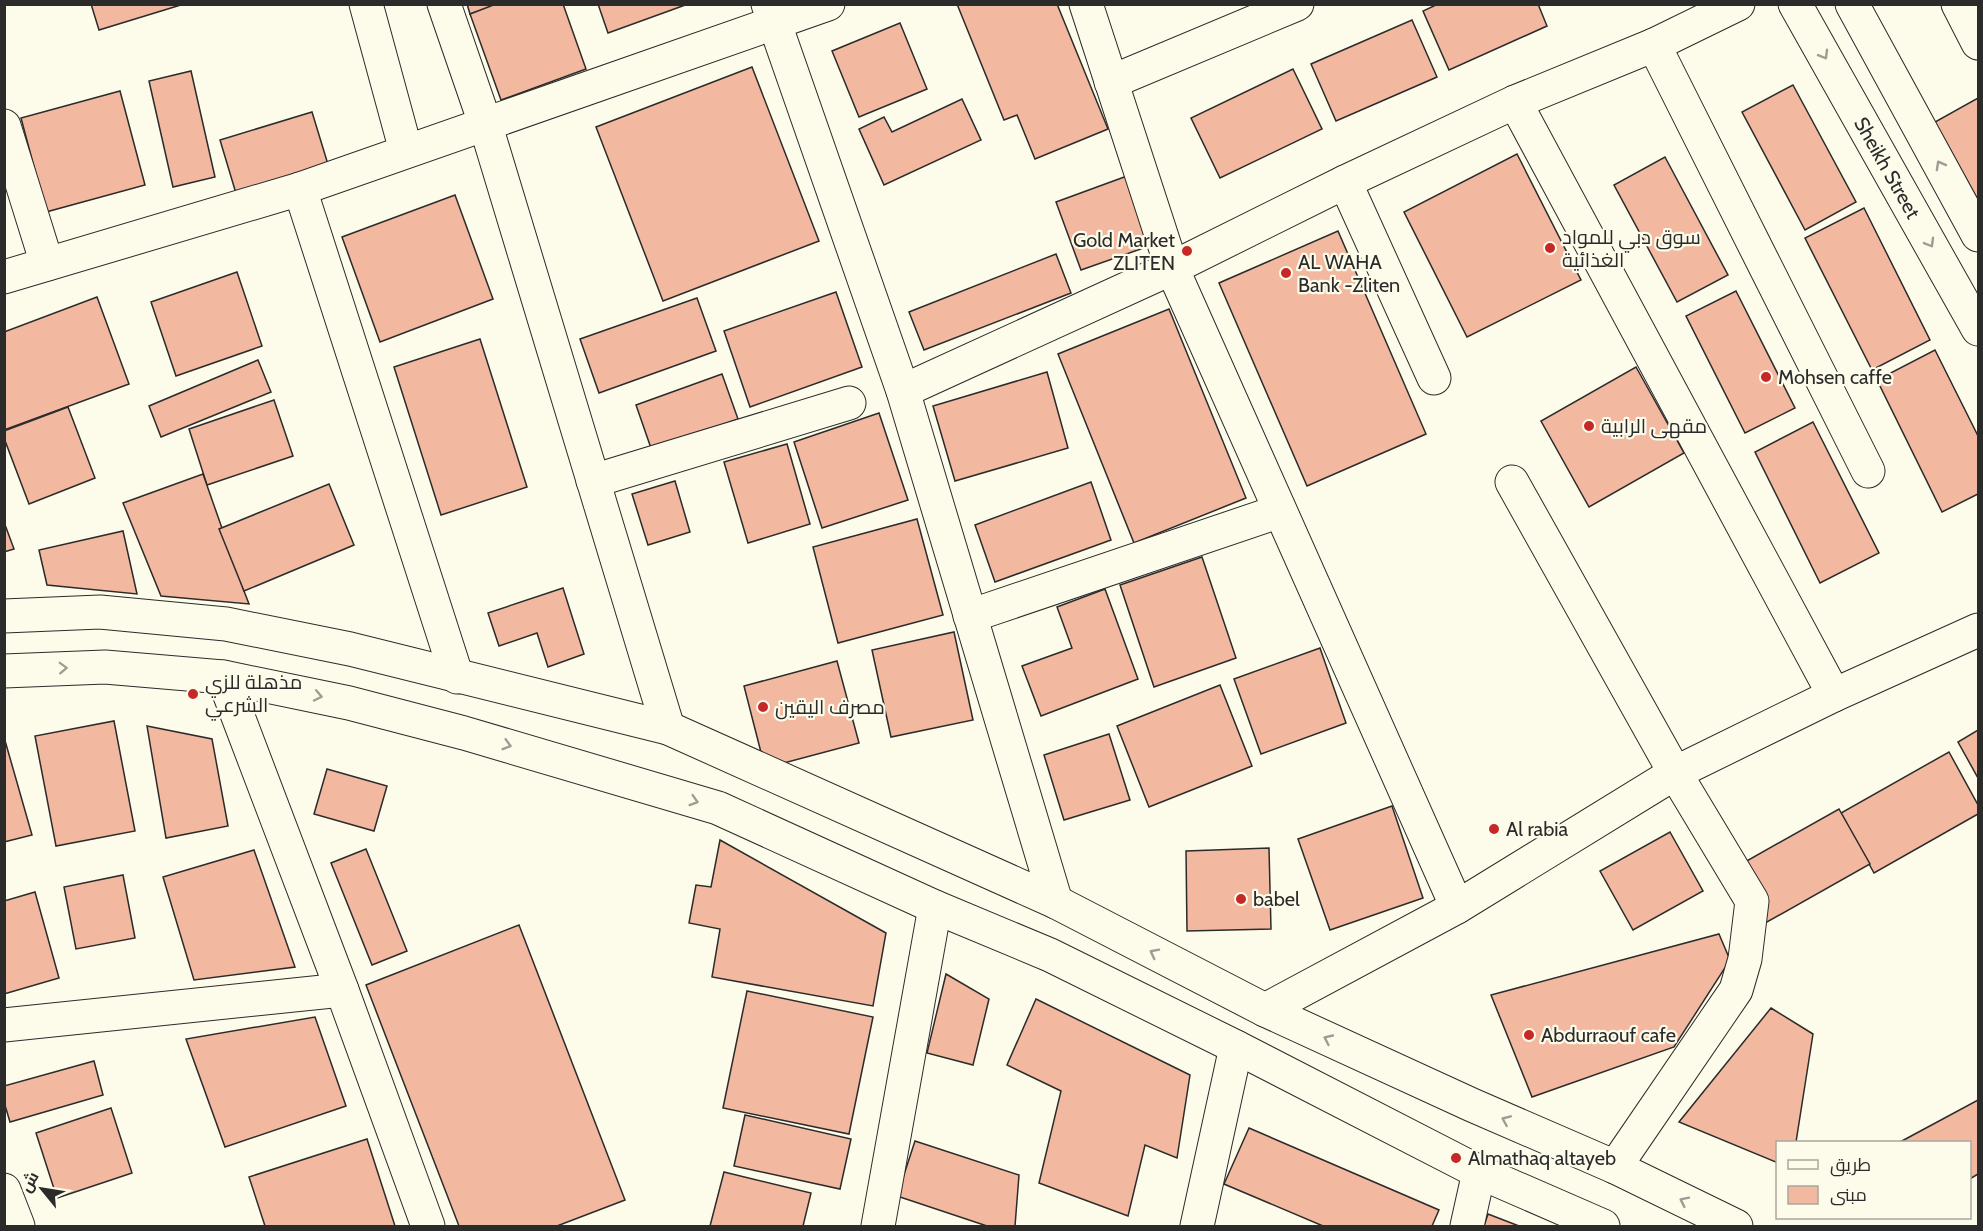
<svg xmlns="http://www.w3.org/2000/svg" width="1983" height="1231" font-family="Cabin,Cairo,sans-serif">
<style>
.building{fill:#f2b8a0;stroke:#2b2b2b;stroke-width:1.5}
.lines{fill:none;stroke-linecap:round;stroke-linejoin:round}
.minor-casing{stroke:#2b2b2b;stroke-width:35}
.major-casing{stroke:#2b2b2b;stroke-width:35}
.minor{stroke:#fdfbea;stroke-width:33}
.major{stroke:#fdfbea;stroke-width:33}
.oneway{stroke:#9e9d94}
.poi-dot{fill:#c62828;stroke:#fdfbea;stroke-width:2}
.labels{text-anchor:middle;dominant-baseline:central;stroke-width:4.5;stroke-linejoin:round;paint-order:stroke}
.street-label{font-size:20px;fill:#2b2b2b;stroke:#fdfbea}
.poi-label{font-size:20px;fill:#2b2b2b;stroke:#fdfbea;text-anchor:start}
</style>
<rect width="100%" height="100%" fill="#fdfbea"/>
<g class="building">
<polygon points="91,4 184,4 99,30"/>
<polygon points="467,4 500,4 470,14"/>
<polygon points="496,4 563,4 586,69 501,100 470,14"/>
<polygon points="598,4 688,4 608,33"/>
<polygon points="957,4 1057,4 1108,129 1035,159 1017,115 1004,120"/>
<polygon points="1438,4 1538,4 1547,26 1449,70 1423,11"/>
<polygon points="1412,20 1437,77 1336,121 1311,64"/>
<polygon points="900,23 927,89 859,117 832,51"/>
<polygon points="752,67 819,241 663,301 596,127"/>
<polygon points="1293,69 1322,129 1220,178 1191,118"/>
<polygon points="191,71 215,177 173,187 149,81"/>
<polygon points="1793,85 1856,202 1805,230 1742,112"/>
<polygon points="120,91 145,185 46,212 21,118"/>
<polygon points="1978,98 1978,200 1935,122"/>
<polygon points="962,99 981,140 884,185 859,129 884,117 892,132"/>
<polygon points="312,112 330,171 238,200 220,140"/>
<polygon points="1517,154 1581,280 1467,337 1404,212"/>
<polygon points="1665,157 1728,275 1677,302 1614,185"/>
<polygon points="1127,176 1152,245 1081,270 1056,202"/>
<polygon points="455,195 493,299 380,342 342,237"/>
<polygon points="1864,208 1930,340 1872,370 1805,238"/>
<polygon points="1338,231 1426,434 1307,486 1219,283"/>
<polygon points="1056,254 1071,293 924,350 909,312"/>
<polygon points="237,272 262,346 176,376 151,302"/>
<polygon points="1736,291 1795,408 1745,433 1686,316"/>
<polygon points="836,292 862,367 750,407 724,331"/>
<polygon points="97,297 129,384 4,430 4,332"/>
<polygon points="697,298 716,351 599,393 580,339"/>
<polygon points="1169,309 1246,498 1134,543 1058,354"/>
<polygon points="480,339 527,487 441,515 394,367"/>
<polygon points="1935,350 1978,436 1978,494 1942,512 1877,380"/>
<polygon points="258,360 271,392 161,437 149,406"/>
<polygon points="1636,367 1684,453 1589,507 1541,421"/>
<polygon points="1047,372 1068,448 955,481 933,406"/>
<polygon points="722,374 738,419 652,451 636,405"/>
<polygon points="274,400 293,456 207,485 189,429"/>
<polygon points="68,407 95,478 29,504 4,438 4,431"/>
<polygon points="879,413 908,500 822,528 794,442"/>
<polygon points="1813,422 1879,553 1820,583 1755,452"/>
<polygon points="787,444 810,524 748,543 724,462"/>
<polygon points="203,474 244,591 249,604 161,596 123,503"/>
<polygon points="675,481 690,532 648,545 632,494"/>
<polygon points="1091,482 1111,540 995,582 975,525"/>
<polygon points="329,484 354,545 244,591 219,529"/>
<polygon points="917,519 943,615 838,643 813,547"/>
<polygon points="4,522 14,549 4,552"/>
<polygon points="123,531 137,594 47,585 39,550"/>
<polygon points="1202,557 1236,658 1154,687 1120,585"/>
<polygon points="563,588 584,654 548,667 537,633 499,646 488,613"/>
<polygon points="1105,589 1138,679 1041,716 1022,666 1072,648 1057,607"/>
<polygon points="954,632 973,720 891,737 872,650"/>
<polygon points="1320,648 1346,723 1261,754 1234,679"/>
<polygon points="837,661 859,743 765,768 744,686"/>
<polygon points="1220,685 1252,766 1149,807 1117,726"/>
<polygon points="114,721 135,831 56,846 35,736"/>
<polygon points="147,726 212,739 228,826 166,838"/>
<polygon points="1978,730 1978,778 1958,742"/>
<polygon points="1109,734 1130,800 1064,820 1044,755"/>
<polygon points="4,737 32,835 4,842"/>
<polygon points="1949,752 1978,805 1978,814 1874,873 1841,813"/>
<polygon points="327,769 387,786 374,831 314,814"/>
<polygon points="1392,806 1423,898 1330,930 1298,839"/>
<polygon points="1839,809 1870,864 1767,922 1736,867"/>
<polygon points="1670,832 1703,891 1633,930 1600,871"/>
<polygon points="720,840 886,933 873,1006 712,977 720,929 689,923 696,885 711,887"/>
<polygon points="1269,848 1271,929 1187,931 1186,851"/>
<polygon points="366,849 407,951 372,965 331,863"/>
<polygon points="254,850 295,967 194,980 163,877"/>
<polygon points="123,875 135,938 76,949 64,887"/>
<polygon points="35,892 59,978 4,994 4,901"/>
<polygon points="519,925 625,1200 557,1226 459,1226 366,985"/>
<polygon points="1719,934 1730,960 1674,1047 1532,1097 1491,995"/>
<polygon points="946,974 989,999 973,1065 927,1053"/>
<polygon points="747,991 873,1017 849,1134 723,1108"/>
<polygon points="1036,999 1190,1075 1177,1158 1145,1145 1128,1216 1039,1183 1061,1091 1007,1065"/>
<polygon points="1771,1008 1813,1034 1796,1142 1778,1142 1778,1163 1679,1122"/>
<polygon points="315,1017 346,1106 225,1147 186,1039"/>
<polygon points="94,1061 103,1095 10,1122 4,1102 4,1086"/>
<polygon points="1978,1100 1978,1174 1970,1179 1970,1142 1900,1142"/>
<polygon points="111,1108 132,1173 57,1198 36,1133"/>
<polygon points="745,1115 851,1139 840,1189 734,1166"/>
<polygon points="1249,1128 1439,1210 1432,1226 1323,1226 1224,1184"/>
<polygon points="367,1139 395,1226 265,1226 249,1177"/>
<polygon points="915,1141 1019,1175 1015,1226 987,1226 897,1196"/>
<polygon points="724,1172 811,1193 803,1226 710,1226"/>
<polygon points="1488,1214 1519,1226 1484,1226"/>
</g>
<g class="lines">
<defs>
<g id="minor">
<polyline points="366,4 406,151"/>
<polyline points="444,4 485,123 668,728"/>
<polyline points="768,4 903,391 1056,902"/>
<polyline points="1086,4 1172,268 1457,907"/>
<polyline points="1958,4 1978,43"/>
<polyline points="1654,45 1868,471"/>
<polyline points="1111,82 1297,4"/>
<polyline points="1515,102 1834,695"/>
<polyline points="4,126 47,264"/>
<polyline points="1345,182 1434,378"/>
<polyline points="300,189 457,677"/>
<polyline points="4,277 300,189 828,4"/>
<polyline points="903,391 1172,268 1345,182 1515,102 1654,45 1738,4"/>
<polyline points="593,481 849,403"/>
<polyline points="1512,482 1675,773 1752,901 1745,959 1736,990 1615,1167"/>
<polyline points="970,616 1280,511"/>
<polyline points="223,677 342,990 428,1226"/>
<polyline points="1265,1010 1457,907 1675,773 1834,695 1978,630"/>
<polyline points="4,1025 342,990"/>
<polyline points="4,1190 18,1226"/>
<polyline points="878,1226 935,907"/>
<polyline points="1197,1226 1236,1047"/>
<polyline points="1467,1226 1479,1172"/>
</g>
<g id="major">
<path id="s1" d="M1795,4L1978,329"/>
<polyline points="1852,4 1978,235"/>
<polyline points="4,616 100,612 226,624 350,649 668,728 1056,902 1265,1010 1472,1105 1615,1167 1736,1226"/>
<polyline points="4,671 105,667 223,677 349,703 464,733 718,808 935,907 1050,955 1236,1047 1479,1172 1603,1226"/>
</g>
</defs>
<use href="#minor" class="minor-casing"/>
<use href="#major" class="major-casing"/>
<use href="#minor" class="minor"/>
<use href="#major" class="major"/>
</g>
<defs><path id="oneway-chevron" d="M-2-3.5L2.5 0L-2 3.5" fill="none" stroke-width="1.6" stroke-linecap="round" stroke-linejoin="round" transform="scale(1.5)"/></defs>
<g class="oneway">
<use href="#oneway-chevron" transform="translate(1824 55) rotate(60)"/>
<use href="#oneway-chevron" transform="translate(1940 165) rotate(-119)"/>
<use href="#oneway-chevron" transform="translate(1930 243) rotate(60)"/>
<use href="#oneway-chevron" transform="translate(63 668) rotate(-2)"/>
<use href="#oneway-chevron" transform="translate(318 696) rotate(12)"/>
<use href="#oneway-chevron" transform="translate(507 745) rotate(16)"/>
<use href="#oneway-chevron" transform="translate(694 801) rotate(17)"/>
<use href="#oneway-chevron" transform="translate(1154 953) rotate(-153)"/>
<use href="#oneway-chevron" transform="translate(1328 1039) rotate(-155)"/>
<use href="#oneway-chevron" transform="translate(1506 1120) rotate(-157)"/>
<use href="#oneway-chevron" transform="translate(1684 1201) rotate(-154)"/>
</g>
<g class="poi-dot">
<circle cx="1550" cy="248" r="6"/>
<circle cx="1187" cy="251" r="6"/>
<circle cx="1286" cy="273" r="6"/>
<circle cx="1766" cy="377" r="6"/>
<circle cx="1589" cy="426" r="6"/>
<circle cx="193" cy="694" r="6"/>
<circle cx="763" cy="707" r="6"/>
<circle cx="1494" cy="829" r="6"/>
<circle cx="1241" cy="899" r="6"/>
<circle cx="1529" cy="1035" r="6"/>
<circle cx="1456" cy="1158" r="6"/>
</g>
<g class="labels">
<g class="street-label">
<text stroke="none"><textPath href="#s1" startOffset="188">Sheikh Street</textPath></text>
</g>
<g class="poi-label">
<text x="1562" y="237">سوق دبي للمواد<tspan x="1562" dy="23">الغذائية</tspan></text>
<text x="1175" y="240" text-anchor="end">Gold Market<tspan x="1175" dy="23">ZLITEN</tspan></text>
<text x="1298" y="262">AL WAHA<tspan x="1298" dy="23">Bank -Zliten</tspan></text>
<text x="1778" y="377">Mohsen caffe</text>
<text x="1601" y="426">مقهى الرابية</text>
<text x="205" y="682">مذهلة للزي<tspan x="205" dy="23">الشرعي</tspan></text>
<text x="775" y="707">مصرف اليقين</text>
<text x="1506" y="829">Al rabia</text>
<text x="1253" y="899">babel</text>
<text x="1541" y="1035">Abdurraouf cafe</text>
<text x="1468" y="1158">Almathaq altayeb</text>
</g>
</g>
<rect width="1983" height="1231" fill="none" stroke="#2b2b2b" stroke-width="12"/>
<rect x="1776" y="1141" width="195" height="78" fill="#fdfbea" stroke="#a9a89e" stroke-width="1.5"/>
<rect x="1788" y="1160" width="30" height="9" fill="#fdfbea" stroke="#a9a89e" stroke-width="1.5"/>
<text x="1830" y="1171" font-size="18" fill="#2b2b2b">طريق</text>
<rect x="1788" y="1186" width="30" height="18" fill="#f2b8a0" stroke="#a9a89e" stroke-width="1.5"/>
<text x="1830" y="1201" font-size="18" fill="#2b2b2b">مبنى</text>
<g transform="translate(42 1189) rotate(300)" stroke="#fdfbea" stroke-width="4.5" paint-order="stroke">
<path d="M0-4.5L10 22L0 15L-10 22Z" fill="#2b2b2b"/>
<text y="-9" font-size="16" font-weight="bold" text-anchor="middle" fill="#2b2b2b">ش</text>
</g>
</svg>
